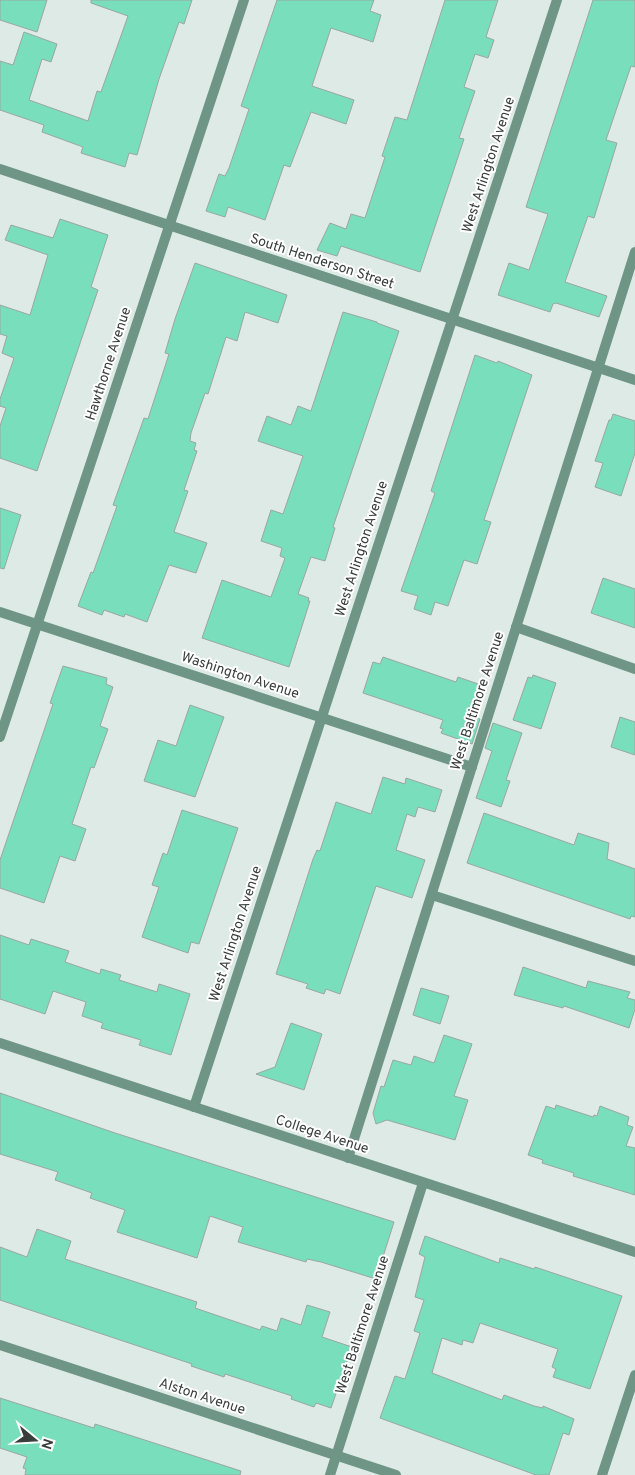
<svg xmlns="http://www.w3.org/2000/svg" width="635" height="1475" font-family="Overpass,sans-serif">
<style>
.building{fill:#78debc;stroke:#9aa7a1}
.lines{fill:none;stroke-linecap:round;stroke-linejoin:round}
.street{stroke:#6e9586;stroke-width:10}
.labels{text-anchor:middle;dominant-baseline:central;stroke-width:4;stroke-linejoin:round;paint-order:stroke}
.street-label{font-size:14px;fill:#383e3b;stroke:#fff}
</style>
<rect width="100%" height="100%" fill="#ddeae5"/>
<g class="building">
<polygon points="0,0 47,0 37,32 0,20"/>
<polygon points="91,0 192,0 184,24 179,22 159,79 137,155 129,153 125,167 81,153 83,147 42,132 44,125 0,110 0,61 13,65 24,32 57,44 51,62 42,59 29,100 88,121 97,91 101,92 128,16 91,3"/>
<polygon points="277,0 374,0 370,11 381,15 373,42 331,28 312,86 354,100 346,124 311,112 290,167 284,165 265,220 228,207 225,217 206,211 219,174 225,176 229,168 249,109 241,106"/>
<polygon points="445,0 498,0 486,37 494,40 488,58 475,54 464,87 475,91 459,138 464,139 420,272 341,246 337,256 317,250 330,223 346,229 351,214 365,218 385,157 382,156 395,117 407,120"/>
<polygon points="593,0 635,0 635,67 631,66 606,140 617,143 594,218 588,216 565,282 607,296 599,317 556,303 553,304 550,312 498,295 509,263 529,270 548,214 526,207"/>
<polygon points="60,219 108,235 91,287 98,290 37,471 0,458 0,426 6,408 0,406 0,399 14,358 2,353 7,336 0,334 0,305 30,315 48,255 5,240 11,225 53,238"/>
<polygon points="195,263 287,295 278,323 245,312 237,341 226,337 208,394 205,393 191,433 190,441 196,443 194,450 197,451 184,490 188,491 174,532 207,543 196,573 169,565 147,622 125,614 124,617 104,610 102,615 78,606 91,572 93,573 117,506 113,505 144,418 148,419 169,354 165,353 175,319"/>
<polygon points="343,312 377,322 377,323 399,331 333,527 335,528 325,561 311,557 298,594 309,598 308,601 310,601 289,667 202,638 222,580 271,597 285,558 280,556 282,548 261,541 271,510 283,514 303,456 258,441 267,416 291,425 298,406 311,411"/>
<polygon points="475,355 497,363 498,361 532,375 484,520 491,522 477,564 464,560 448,606 435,602 431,615 414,609 418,596 401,591 435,493 431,491"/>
<polygon points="613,414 635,421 635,453 621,496 595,487 603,463 595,461 609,420 611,420"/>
<polygon points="0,508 21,515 4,569 0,568"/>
<polygon points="603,578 635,589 635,628 591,613"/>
<polygon points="383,657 456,682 458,677 481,685 470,715 480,719 472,744 441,733 443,729 440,728 443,720 363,693 373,662 380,664"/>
<polygon points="63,666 107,678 106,684 113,687 100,726 108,729 94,768 91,767 72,824 86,829 75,861 60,856 44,903 0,888 0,860 53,704 50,703"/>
<polygon points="533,675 556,683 541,729 513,720 528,677 532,678"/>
<polygon points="190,705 224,717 195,797 144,781 158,740 176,746"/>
<polygon points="620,717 635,722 635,755 611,747"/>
<polygon points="493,723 522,733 506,780 510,781 501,807 476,798 492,751 485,748"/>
<polygon points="383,777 405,784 406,778 442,790 435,812 418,807 415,817 407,814 396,850 425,860 412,898 376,886 340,994 326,989 324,994 306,988 308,984 276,974 313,859 317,850 320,851 336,802 371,814"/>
<polygon points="182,810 238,828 199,944 191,942 188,953 142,937 159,887 152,885 163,853 167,855"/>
<polygon points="484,813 574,845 578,833 609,843 607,859 635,869 635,917 631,916 630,919 467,863"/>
<polygon points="0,935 29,945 31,939 69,951 65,962 100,974 101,969 121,975 119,980 157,992 159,984 190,994 171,1055 139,1045 141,1040 101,1028 103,1023 82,1016 86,1002 53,991 45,1014 0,999"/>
<polygon points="523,967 586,988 588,981 630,992 627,998 635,1000 635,1009 629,1028 564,1006 563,1008 514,995"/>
<polygon points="421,988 449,996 440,1024 413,1015"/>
<polygon points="291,1023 322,1034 304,1090 256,1074 275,1067"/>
<polygon points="444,1035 472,1044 454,1096 468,1100 455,1140 387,1120 376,1124 373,1113 381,1086 384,1087 393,1060 411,1065 414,1056 434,1063"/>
<polygon points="0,1093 112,1132 394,1222 376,1279 321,1262 307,1259 306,1262 238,1242 243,1227 210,1216 197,1258 117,1232 125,1210 90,1198 92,1193 55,1180 58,1172 0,1154"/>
<polygon points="556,1105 593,1117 594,1115 597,1116 600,1106 629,1117 627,1125 633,1127 626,1146 635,1148 635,1195 573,1176 574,1173 542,1163 543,1160 528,1155 546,1106 555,1109"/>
<polygon points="37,1229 71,1241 65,1259 197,1302 195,1308 260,1330 262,1326 277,1331 281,1318 301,1325 307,1305 330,1312 322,1337 352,1347 331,1408 316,1403 314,1407 291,1399 292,1396 225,1374 224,1377 191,1366 192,1364 0,1300 0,1247 27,1257"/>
<polygon points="425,1236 499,1263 500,1258 534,1269 535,1267 622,1296 590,1389 553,1377 556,1369 552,1367 558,1349 480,1323 473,1343 463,1340 462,1345 442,1338 432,1373 502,1400 504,1395 534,1406 543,1408 543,1406 574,1419 569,1435 563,1433 549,1475 536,1475 380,1418 395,1376 405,1379 420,1333 414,1331 424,1300 415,1297 425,1257 419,1254"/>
<polygon points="0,1398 94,1428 95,1424 241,1471 240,1475 25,1475 26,1469 23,1468 27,1457 0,1448"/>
</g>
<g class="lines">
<g class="street">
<polyline points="0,169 635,380"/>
<polyline points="0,612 472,767"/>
<polyline points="516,627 635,669"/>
<polyline points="0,737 244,0"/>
<polyline points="432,895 635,961"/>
<polyline points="0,1043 635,1252"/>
<polyline points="194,1107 557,0"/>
<polyline points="348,1158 635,252"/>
<polyline points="0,1345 396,1475"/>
<polyline points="330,1475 423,1183"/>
<polyline points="602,1475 635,1375"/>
</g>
</g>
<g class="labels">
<g class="street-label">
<text transform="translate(489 165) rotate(-72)">West Arlington Avenue</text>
<text transform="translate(322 262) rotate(18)">South Henderson Street</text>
<text transform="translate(109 364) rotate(-72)">Hawthorne Avenue</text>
<text transform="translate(362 549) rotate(-72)">West Arlington Avenue</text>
<text transform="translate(240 676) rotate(18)">Washington Avenue</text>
<text transform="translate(478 701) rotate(-72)">West Baltimore Avenue</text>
<text transform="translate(236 934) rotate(-72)">West Arlington Avenue</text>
<text transform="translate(322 1135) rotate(18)">College Avenue</text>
<text transform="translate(363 1325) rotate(-72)">West Baltimore Avenue</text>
<text transform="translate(202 1397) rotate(18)">Alston Avenue</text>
</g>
</g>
<g transform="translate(35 1440) rotate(108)" stroke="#ffffff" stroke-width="4" paint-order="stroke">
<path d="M0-4L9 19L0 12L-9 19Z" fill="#383e3b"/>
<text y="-8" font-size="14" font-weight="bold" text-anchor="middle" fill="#383e3b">N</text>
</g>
</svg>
